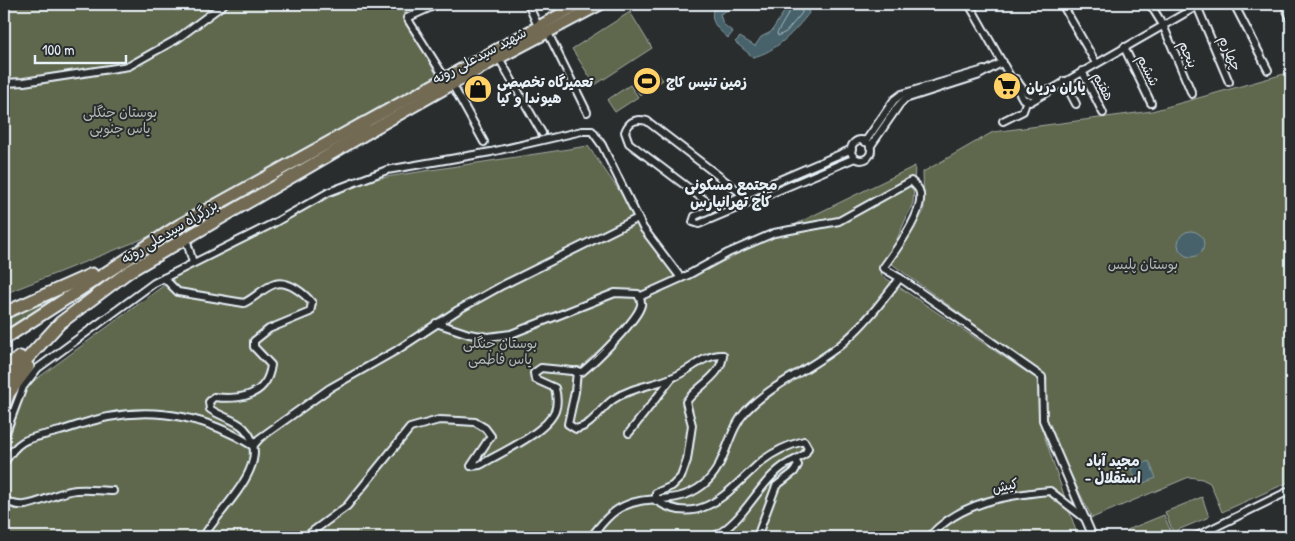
<svg xmlns="http://www.w3.org/2000/svg" width="1295" height="541" font-family="'Patrick Hand','Playpen Sans Arabic',sans-serif">
<style>
.green{fill:#5f674e;stroke:#a4aca3}
.water{fill:#47626b;stroke:#879ba3}
.lines{fill:none;stroke-linecap:round;stroke-linejoin:round}
.shore{stroke:#a8b8c0;stroke-width:1}
.street-casing{stroke:#e8f1f8;stroke-width:10}
.primary-casing{stroke:#e8f1f8;stroke-width:14}
.highway-casing{stroke:#e8f1f8;stroke-width:15}
.street{stroke:#2a2d2e;stroke-width:6}
.primary{stroke:#736b52;stroke-width:10}
.highway{stroke:#736b52;stroke-width:11}
.labels{text-anchor:middle;dominant-baseline:central;stroke-width:4;stroke-linejoin:round;paint-order:stroke}
.street-label{font-size:14px;fill:#e8f1f8;stroke:#2a2d2e}
.poi-label{font-size:14px;font-weight:bold;fill:#e8f1f8;stroke:#2a2d2e;text-anchor:start}
.park-label{font-size:14px;fill:#b1bab4;stroke:#2a2d2e}
.neighbourhood-label{font-size:15px;font-weight:bold;fill:#e8f1f8;stroke:#2a2d2e}
</style>
<rect width="100%" height="100%" fill="#2a2d2e"/>
<filter id="ink" filterUnits="userSpaceOnUse"><feTurbulence type="fractalNoise" baseFrequency=".02" numOctaves="2"/><feDisplacementMap in="SourceGraphic" scale="10" xChannelSelector="R" yChannelSelector="G"/><feConvolveMatrix kernelMatrix="1 2 1 2 8 2 1 2 1" color-interpolation-filters="sRGB"/></filter>
<g filter="url(#ink)">
<g class="green">
<polygon points="4,4 421,4 404,13 437,76 150,236 4,294"/>
<polygon points="630,12 652,48 595,85 572,49"/>
<polygon points="654,68 663,80 640,95 632,83"/>
<polygon points="1291,72 1291,481 1222,512 1210,483 1202,479 1189,477 1092,518 1044,419 1047,377 892,264 924,211 923,172 993,132 1152,111"/>
<polygon points="630,85 638,97 615,112 607,100"/>
<polygon points="588,146 683,282 812,216 915,166 913,203 881,275 1037,379 1039,420 1078,537 4,537 4,454 27,386 197,261 335,187 392,176"/>
<polygon points="68,289 4,330 4,318"/>
<polygon points="1202,497 1209,517 1173,532 1165,512"/>
<polygon points="1164,515 1172,535 1166,537 1130,537 1127,530"/>
</g>
<g class="water">
<path d="M715,4H739L720,14L723,24L733,32L728,38C716,27 708,21 715,4Z"/>
<path d="M789,4H806L809,13C795,31 776,52 753,57L735,42L740,37L755,46L761,37L771,32Z"/>
<circle cx="1191" cy="244" r="13"/>
<polygon points="1149,461 1156,478 1138,485 1131,469"/>
</g>
<g class="lines">
<polyline class="shore" points="794,4 777,33 778,36 786,32 802,13 801,4"/>
<defs>
<g id="street">
<polyline points="438,4 407,18 445,78"/>
<polyline points="528,4 538,26"/>
<polyline points="969,4 1023,99 1030,102 1201,4"/>
<polyline points="1062,4 1096,63"/>
<polyline points="1150,4 1163,25 1192,94"/>
<polyline points="1234,4 1268,70"/>
<polyline points="1284,4 1291,19"/>
<polyline points="1197,6 1229,82"/>
<polyline points="548,33 587,112"/>
<polyline points="1124,47 1151,103"/>
<polyline points="499,58 542,133"/>
<polyline points="1082,71 1103,113"/>
<path d="M1016,79C1029,100 1029,94 1050,90"/>
<polyline points="1064,81 1076,104"/>
<polyline points="4,83 24,82 129,66 177,39 224,4"/>
<polyline points="452,84 484,142"/>
<polyline points="1003,121 1023,111 1027,100"/>
<circle cx="861" cy="150" r="10"/>
<polyline points="865,142 894,100 902,94 984,70"/>
<polyline points="870,147 899,105 905,99 977,76 1003,62"/>
<polyline points="852,149 695,216 693,222 699,224 855,158"/>
<path d="M715,208L629,143L625,132C629,121 636,118 647,121L746,197"/>
<polyline points="186,238 193,263"/>
<path d="M164,278L178,292L244,303C255,298 264,287 275,284C288,280 305,294 312,303L310,312L269,329L254,341V347L271,365C267,397 240,400 214,397L209,402L210,409C221,417 235,419 244,428C277,462 219,509 203,537"/>
<polyline points="900,278 1042,377 1043,420 1093,537"/>
<path d="M577,371L575,392L568,424L576,429C593,426 600,408 614,399C632,387 652,386 671,378C689,372 703,354 723,355C722,376 697,386 686,402L692,425L687,460L681,477L672,486L656,493V501"/>
<polyline points="629,433 672,378"/>
<polyline points="4,437 23,387 38,368 154,283 274,223 329,192 387,170 491,152 582,131 592,131 602,145 643,228 681,278"/>
<polyline points="253,446 260,438 330,388 397,350 458,310 503,285 638,218"/>
<path d="M4,463C21,435 31,439 60,431C76,426 92,420 108,417C159,407 210,418 253,446"/>
<path d="M4,498C21,516 48,495 70,491C83,488 99,491 113,491"/>
<path d="M657,501C701,530 732,487 762,461C775,451 788,445 804,441L808,448L805,454L795,460"/>
<path d="M305,537L347,506L410,428L439,420L459,421L475,422L485,428L491,436L471,466L480,465C500,453 546,433 555,411C558,403 557,396 555,388L535,379L534,373L541,368L582,372C595,361 638,320 641,305C642,301 640,298 638,294L615,293L511,334L488,337L469,334L436,323"/>
<path d="M591,537C600,526 610,512 624,506C651,493 674,507 703,485C727,466 726,433 746,411C775,381 815,368 845,341C866,323 883,300 900,278L883,268C895,251 927,210 919,190C917,186 913,183 911,181L839,221L774,233L728,253L688,275L639,297"/>
<path d="M713,537C749,519 761,473 795,460L798,465L794,472L776,486L757,537"/>
<path d="M929,537C960,502 1006,495 1050,491L1086,519"/>
<polyline points="1195,537 1291,490"/>
</g>
<g id="primary">
<polyline points="364,123 579,4"/>
<polyline points="370,131 499,58 601,4"/>
</g>
<g id="highway">
<polyline points="4,313 92,274"/>
<polyline points="4,339 178,226 364,123"/>
<polyline points="4,369 20,357"/>
<polyline points="4,384 60,323 128,272 370,131"/>
<polyline points="4,406 9,393 28,367"/>
</g>
</defs>
<use href="#street" class="street-casing"/>
<use href="#primary" class="primary-casing"/>
<use href="#highway" class="highway-casing"/>
<use href="#street" class="street"/>
<use href="#primary" class="primary"/>
<use href="#highway" class="highway"/>
</g>
</g>
<defs>
<symbol id="stadium-disc" viewBox="-11 -11 22 22"><circle r="9.5" fill="#ffd166" stroke="#2a2d2e"/><path d="M0-5a6.5 5 0 1 0 0 10a6.5 5 0 1 0 0-10ZM-3.5-1.8h7v3.6h-7Z" fill="#111"/></symbol>
<symbol id="supermarket-disc" viewBox="-11 -11 22 22"><circle r="9.5" fill="#ffd166" stroke="#2a2d2e"/><path d="M-6-5.5h2.5l.6 2H6L4.5 2H-2.5L-4.4-4H-6ZM-1.5 3.2a1.3 1.3 0 1 0 .1 0ZM3 3.2a1.3 1.3 0 1 0 .1 0Z" fill="#111"/></symbol>
<symbol id="shop-disc" viewBox="-11 -11 22 22"><circle r="9.5" fill="#ffd166" stroke="#2a2d2e"/><path d="M-5-2.5h2.3a2.7 3.5 0 0 1 5.4 0H5L5.5 6h-11ZM-1.5-2.5h3a1.5 2.3 0 0 0-3 0Z" fill="#111"/></symbol>
</defs>
<g fill-rule="evenodd">
<use href="#stadium-disc" x="631" y="65" width="32" height="32"/>
<use href="#supermarket-disc" x="991" y="70" width="32" height="32"/>
<use href="#shop-disc" x="462" y="73" width="32" height="32"/>
</g>
<g class="labels">
<g class="street-label">
<text transform="translate(1231 53) rotate(66)">چهارم</text>
<text transform="translate(1189 54) rotate(67)">پنجم</text>
<text transform="translate(479 55) rotate(-28)">شهید سیدعلی روته</text>
<text transform="translate(1149 70) rotate(64)">ششم</text>
<text transform="translate(1104 86) rotate(63)">هفتم</text>
<text transform="translate(169 231) rotate(-31)">بزرگراه سیدعلی روته</text>
<text transform="translate(1005 485) rotate(-12)">کیش</text>
</g>
<g class="poi-label">
<text x="497" y="81">تعمیرگاه تخصصی<tspan x="497" dy="16">هیوندا و کیا</tspan></text>
<text x="666" y="81">زمین تنیس کاج</text>
<text x="1026" y="86">یاران دریان</text>
</g>
<g class="park-label">
<text x="120" y="111">بوستان جنگلی<tspan x="120" dy="16">یاس جنوبی</tspan></text>
<text x="1143" y="263">بوستان پلیس</text>
<text x="500" y="342">بوستان جنگلی<tspan x="500" dy="16">یاس فاطمی</tspan></text>
</g>
<g class="neighbourhood-label">
<text x="731" y="184">مجتمع مسکونی<tspan x="731" dy="17">کاج تهرانپارس</tspan></text>
<text x="1113" y="460">مجید آباد<tspan x="1113" dy="17">- استقلال</tspan></text>
</g>
</g>
<rect width="1295" height="541" fill="none" stroke="#2a2d2e" stroke-width="20"/>
<rect x="10" y="10" width="1275" height="521" fill="none" stroke="#e8f1f8" stroke-width="2" filter="url(#ink)"/>
<path d="M35 55v8h91v-8" fill="none" stroke="#e8f1f8" stroke-width="2.5"/>
<text x="42" y="55" font-size="15" fill="#e8f1f8" stroke="#2a2d2e" stroke-width="4" paint-order="stroke">100 m</text>
</svg>
